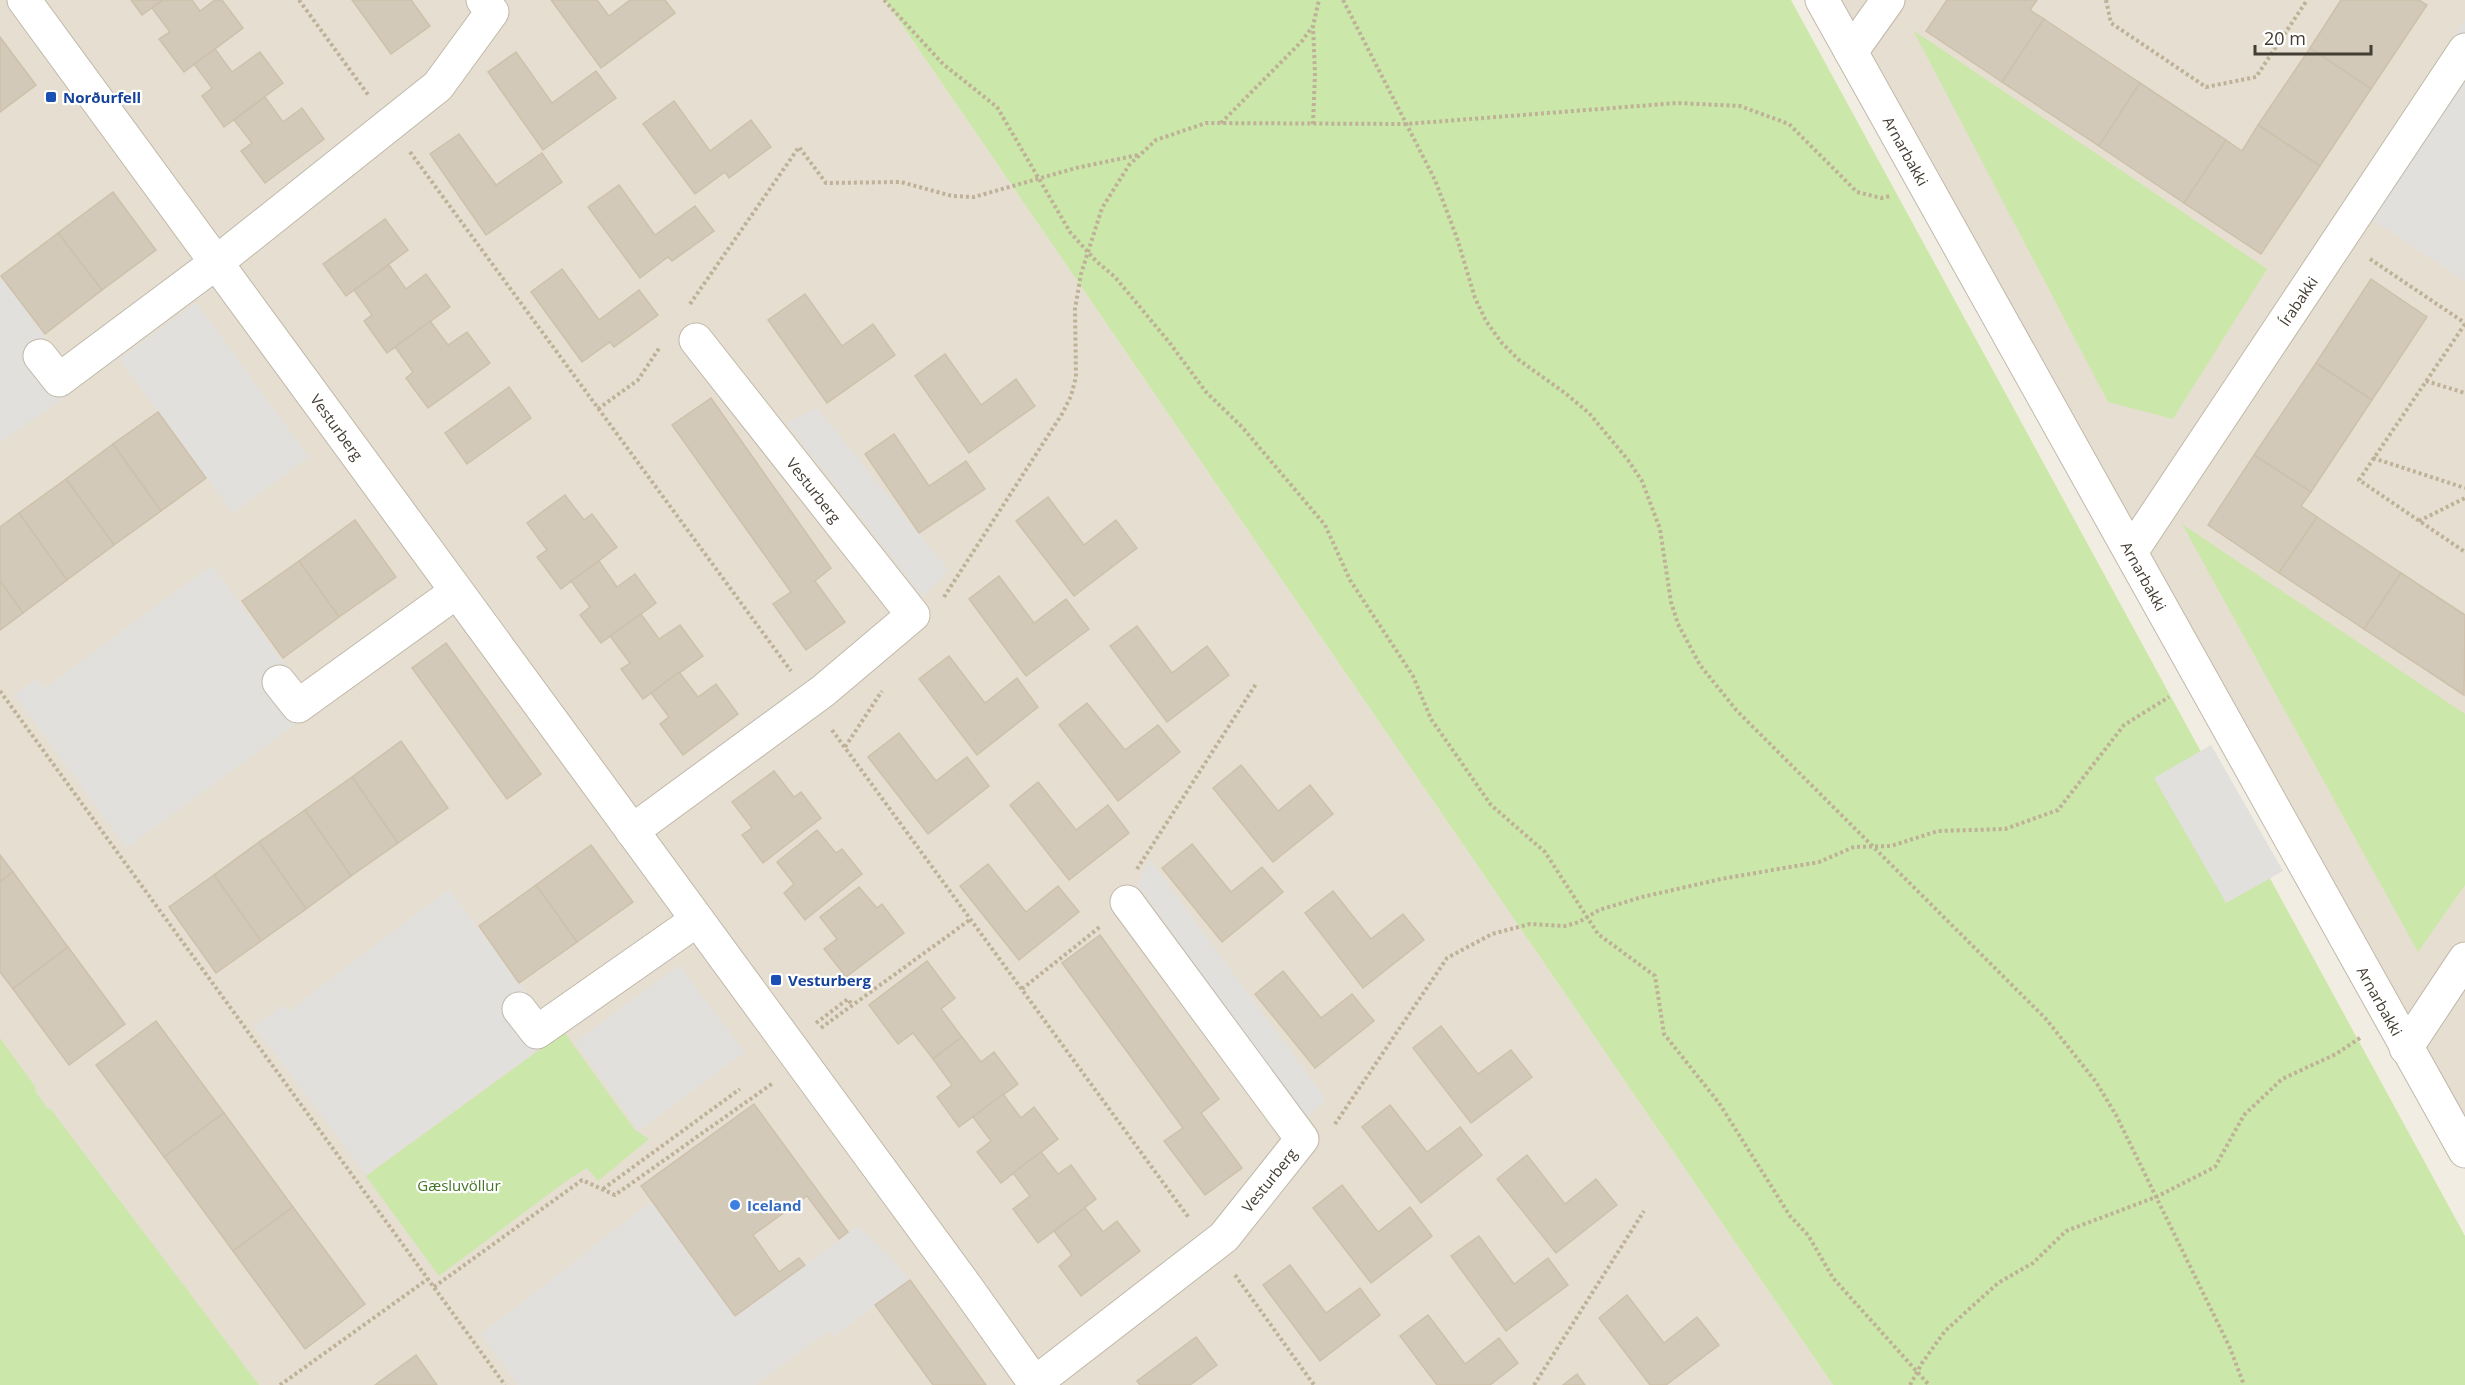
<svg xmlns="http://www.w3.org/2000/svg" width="2465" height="1385" font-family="'Open Sans',sans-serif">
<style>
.residential{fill:#e6dfd1}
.green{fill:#cbe7aa}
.parking{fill:#e2e0dc}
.building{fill:#d3c9b8;stroke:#cec1ab;stroke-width:1.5}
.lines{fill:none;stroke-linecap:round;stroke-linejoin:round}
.minor-casing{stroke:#c0b8a9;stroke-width:35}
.path{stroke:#bfb197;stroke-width:4;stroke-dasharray:3 3;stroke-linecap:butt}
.minor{stroke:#fff;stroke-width:33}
.transit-dot{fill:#1a4fb4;stroke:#fff;stroke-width:2}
.shop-dot{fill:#3f7fe0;stroke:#fff;stroke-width:2}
.labels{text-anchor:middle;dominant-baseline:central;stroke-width:4.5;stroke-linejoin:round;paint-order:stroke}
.transit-label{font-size:15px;font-weight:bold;fill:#164399;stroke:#fff;text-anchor:start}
.street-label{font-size:15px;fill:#433d33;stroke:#fff}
.park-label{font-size:15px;fill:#437526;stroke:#fff}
.shop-label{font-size:15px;font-weight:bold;fill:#366cbe;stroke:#fff;text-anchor:start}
</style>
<rect width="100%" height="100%" fill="#f2ede3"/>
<g class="residential">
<polygon points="0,0 885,0 1833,1385 0,1385"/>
<polygon points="1841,0 2465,0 2465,1119"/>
</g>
<g class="green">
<polygon points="885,0 1791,0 2465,1236 2465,1385 1833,1385"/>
<polygon points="1913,30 2267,269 2173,419 2108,402"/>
<polygon points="2182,524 2465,714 2465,885 2418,952"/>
<polygon points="564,1032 635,1130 649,1139 598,1181 587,1168 569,1179 439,1276 366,1176"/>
<polygon points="0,1038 36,1088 35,1091 48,1109 50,1108 259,1385 0,1385"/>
</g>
<g class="parking">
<polygon points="2465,19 2465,281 2345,202"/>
<polygon points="0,274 80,386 0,443"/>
<polygon points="196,302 309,457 233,513 119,359"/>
<polygon points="817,408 949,570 923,597 786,423"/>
<polygon points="212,565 317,708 127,848 14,695 37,678 45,688"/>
<polygon points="2211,745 2283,871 2226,903 2154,778"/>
<polygon points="1150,860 1326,1099 1306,1119 1137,884"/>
<polygon points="449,889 558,1035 366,1175 254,1026 283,1005 289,1011"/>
<polygon points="679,965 745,1052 639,1131 575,1042"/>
<polygon points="652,1201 735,1316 858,1226 889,1255 910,1280 833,1337 828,1331 756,1385 518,1385 481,1334"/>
</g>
<g class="building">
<polygon points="131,0 163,0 142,15"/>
<polygon points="163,0 192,0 200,11 215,0 222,0 243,28 184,72 159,39 170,32 152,8"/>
<polygon points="352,0 411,0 430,26 391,54"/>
<polygon points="551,0 597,0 609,16 630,0 665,0 675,13 601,68"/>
<polygon points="1947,0 2037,0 2030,10 2044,19 2002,82 1926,31"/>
<polygon points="2341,0 2419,0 2427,5 2371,89 2310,48"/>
<polygon points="2044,19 2140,83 2099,146 2002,82"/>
<polygon points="0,37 36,85 0,112"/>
<polygon points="2310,48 2371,89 2320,166 2258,125"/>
<polygon points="215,49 232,72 260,52 283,83 224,127 202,96 212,88 194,64"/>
<polygon points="516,52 552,103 596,71 616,98 543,150 488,72"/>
<polygon points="2140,83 2226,140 2184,203 2099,146"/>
<polygon points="265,97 283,122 302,108 324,139 265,183 241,151 252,143 234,120"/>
<polygon points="674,101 710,151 751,120 771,147 729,178 725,172 695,194 643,124"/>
<polygon points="2258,125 2320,166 2261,254 2184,203 2226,140 2242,151"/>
<polygon points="459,134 496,185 542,153 562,182 486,235 430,154"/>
<polygon points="619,185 655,235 695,206 714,231 672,261 668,257 640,278 588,207"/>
<polygon points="113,192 156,250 102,290 58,233"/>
<polygon points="385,219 408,250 346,296 323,264"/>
<polygon points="58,233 102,290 45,334 1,276"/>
<polygon points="389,265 406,289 426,274 450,307 387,353 364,321 372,315 354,290"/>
<polygon points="562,269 599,320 639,290 658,315 614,347 610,342 582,362 531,292"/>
<polygon points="2371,279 2427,317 2372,400 2316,363"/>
<polygon points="805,294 842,346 873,324 895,355 827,403 768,320"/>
<polygon points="430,321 448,345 467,332 490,363 428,408 406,378 413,372 395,347"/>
<polygon points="945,354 981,405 1016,379 1035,406 969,453 915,376"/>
<polygon points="2316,363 2372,400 2311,492 2254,455"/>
<polygon points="509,387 531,418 467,464 445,433"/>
<polygon points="711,398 831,568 815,581 845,622 806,650 773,604 791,592 672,425"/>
<polygon points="158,412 206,478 161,511 113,444"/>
<polygon points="894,434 929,486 966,461 985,489 919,533 865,454"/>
<polygon points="113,444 161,511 114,545 66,479"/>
<polygon points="2254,455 2311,492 2301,506 2317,517 2279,573 2208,525"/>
<polygon points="66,479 114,545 67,580 19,513"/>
<polygon points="565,495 584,520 592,514 617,547 561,589 537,557 547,550 527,523"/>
<polygon points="1048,497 1084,545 1116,520 1137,548 1074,596 1016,521"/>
<polygon points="19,513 67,580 23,613 0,581 0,527"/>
<polygon points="2317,517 2401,573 2364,629 2279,573"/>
<polygon points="355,520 396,577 339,617 299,561"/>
<polygon points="299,561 339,617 283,658 242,601"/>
<polygon points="599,561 617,587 635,574 656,603 601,643 580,615 590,607 571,581"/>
<polygon points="2401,573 2465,615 2464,695 2364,629"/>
<polygon points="999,576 1034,623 1066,599 1089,629 1026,676 969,599"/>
<polygon points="0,581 23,613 0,630"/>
<polygon points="641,614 659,639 680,625 703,656 643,699 621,669 630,663 610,636"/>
<polygon points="1137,626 1172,673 1207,646 1229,675 1167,722 1110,646"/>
<polygon points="446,643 541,774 507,799 412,668"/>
<polygon points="949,656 985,703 1017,678 1038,707 977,755 919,679"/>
<polygon points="679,672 698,697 716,684 738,714 683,755 660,724 669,717 651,693"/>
<polygon points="1087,703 1125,750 1158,725 1180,752 1118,801 1059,725"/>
<polygon points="899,733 936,781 967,757 989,786 928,834 868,757"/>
<polygon points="401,741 448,808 398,843 352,777"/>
<polygon points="1241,765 1278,811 1310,785 1333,814 1273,862 1213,788"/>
<polygon points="774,771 794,797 801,792 821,818 763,863 742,835 752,828 732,802"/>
<polygon points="352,777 398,843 351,876 305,810"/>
<polygon points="1038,782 1076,830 1108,805 1129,833 1069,880 1010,805"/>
<polygon points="305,810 351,876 306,909 259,842"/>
<polygon points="817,830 836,853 842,849 862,874 805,920 784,893 794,884 777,862"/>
<polygon points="259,842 306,909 261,941 214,875"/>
<polygon points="1192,844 1231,892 1262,867 1283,892 1222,942 1162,868"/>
<polygon points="591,845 633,902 577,942 536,885"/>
<polygon points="0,855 13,872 0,882"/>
<polygon points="988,864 1026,912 1058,886 1079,912 1019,960 960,886"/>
<polygon points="13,872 68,947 13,989 0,972 0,882"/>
<polygon points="214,875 261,941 216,973 169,907"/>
<polygon points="536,885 577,942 519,983 479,926"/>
<polygon points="859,887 877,908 882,904 904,933 846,977 824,949 837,939 820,917"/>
<polygon points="1333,891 1371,939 1403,914 1424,940 1363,988 1305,913"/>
<polygon points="1100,935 1219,1099 1201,1113 1242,1168 1205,1195 1164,1141 1183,1128 1062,963"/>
<polygon points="68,947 125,1024 69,1065 13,989"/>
<polygon points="927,961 955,998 941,1009 962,1037 933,1059 913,1033 898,1044 869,1005"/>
<polygon points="1283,971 1321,1018 1352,994 1374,1021 1315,1068 1255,994"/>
<polygon points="156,1021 224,1113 164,1157 96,1065"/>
<polygon points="1441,1026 1478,1074 1511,1050 1532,1077 1471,1123 1413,1048"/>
<polygon points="962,1037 981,1062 994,1052 1018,1084 959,1127 937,1097 952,1085 933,1059"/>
<polygon points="1003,1094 1021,1118 1034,1107 1058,1139 1001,1183 977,1152 991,1141 973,1117"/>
<polygon points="754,1104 848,1232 839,1239 807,1196 753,1235 779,1272 799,1258 805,1265 735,1316 641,1186"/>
<polygon points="1390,1105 1427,1152 1460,1127 1482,1155 1421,1203 1362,1127"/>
<polygon points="224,1113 293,1207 233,1251 164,1157"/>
<polygon points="1041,1152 1058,1174 1071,1165 1096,1199 1038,1243 1013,1209 1030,1196 1013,1173"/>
<polygon points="1527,1155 1565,1204 1596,1179 1617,1205 1556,1253 1497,1179"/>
<polygon points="1342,1185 1378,1232 1410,1207 1432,1236 1371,1283 1313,1208"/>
<polygon points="293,1207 365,1304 305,1349 233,1251"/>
<polygon points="1085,1208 1103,1232 1117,1221 1140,1251 1081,1296 1059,1266 1072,1255 1054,1231"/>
<polygon points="1479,1236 1514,1284 1548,1258 1568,1285 1506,1331 1451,1256"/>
<polygon points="1290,1265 1326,1313 1360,1288 1380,1315 1320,1361 1263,1285"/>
<polygon points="910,1280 986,1385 933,1385 875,1305"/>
<polygon points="1627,1295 1664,1343 1697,1317 1719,1345 1666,1385 1650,1385 1599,1318"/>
<polygon points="1428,1315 1465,1364 1499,1338 1518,1363 1490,1385 1437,1385 1400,1336"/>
<polygon points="1196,1337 1217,1365 1190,1385 1140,1385 1137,1381"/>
<polygon points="416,1355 437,1385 375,1385"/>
<polygon points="1577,1374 1585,1385 1563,1385"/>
</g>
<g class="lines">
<defs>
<g id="minor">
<polyline points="24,0 967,1288 1036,1385"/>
<polyline points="1822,0 2465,1151"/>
<polyline points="1851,52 1888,0"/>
<polyline points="40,356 59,380 217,262 438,86 492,12 483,0"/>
<polyline points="2131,552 2465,50"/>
<polyline points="279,682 298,706 456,592"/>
<polyline points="632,831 823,691 913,615 696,340"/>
<polyline points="519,1009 537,1032 697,920"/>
<polyline points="2406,1048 2465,959"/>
<polyline points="1035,1383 1224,1237 1302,1139 1127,902"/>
</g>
</defs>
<use href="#minor" class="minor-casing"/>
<g class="path">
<polyline points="299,0 369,96"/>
<polyline points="884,0 943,64 997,107 1070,232 1096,261 1115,277 1169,342 1206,392 1242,427 1325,525 1350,580 1413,676 1431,719 1491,805 1545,852 1598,934 1655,976 1664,1034 1719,1103 1790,1216 1808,1235 1833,1278 1929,1385"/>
<polyline points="1343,0 1435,180 1457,238 1475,298 1486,321 1501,342 1519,360 1565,393 1589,413 1628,460 1642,481 1660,529 1671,602 1678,624 1700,665 1737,711 2046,1019 2096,1082 2116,1115 2230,1348 2244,1385"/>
<polyline points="2106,0 2111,23 2206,87 2256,77 2307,0"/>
<polyline points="1221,123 1302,41 1313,26"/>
<polyline points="1313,124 1315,73 1313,26 1319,0"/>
<polyline points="410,152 791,671"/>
<polyline points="2370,259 2465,323"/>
<polyline points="690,304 799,147 826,183 901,182 952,196 974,197 1076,168 1138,155"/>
<polyline points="2465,324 2359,480 2465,552"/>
<polyline points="2426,381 2465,393"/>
<polyline points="598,409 638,380 660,347"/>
<polyline points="2373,458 2465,488"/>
<polyline points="2419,521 2465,498"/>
<polyline points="944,597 1062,414 1071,396 1076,377 1075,309 1081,274 1102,208 1129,165 1156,140 1206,123 1406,124 1677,103 1740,106 1789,124 1857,192 1881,198 1890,196"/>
<polyline points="0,691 505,1385"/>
<polyline points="832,730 1189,1218"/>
<polyline points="845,747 882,691"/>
<polyline points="1137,869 1256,684"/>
<polyline points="1022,989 1101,926"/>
<polyline points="816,1023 848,999 852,1005"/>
<polyline points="821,1028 971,919"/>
<polyline points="1335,1124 1447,958 1492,934 1530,924 1565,926 1579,922 1599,910 1642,897 1721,879 1819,862 1854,847 1891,846 1938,831 2005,829 2058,810 2124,725 2169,697"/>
<polyline points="603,1189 740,1089"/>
<polyline points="1235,1275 1314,1385"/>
<polyline points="434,1287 582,1180 615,1195 773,1083"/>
<polyline points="280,1385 428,1279"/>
<polyline points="1534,1385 1644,1211"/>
<polyline points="1910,1385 1922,1363 1945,1331 1998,1283 2033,1263 2066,1231 2156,1197 2215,1167 2244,1115 2282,1079 2336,1054 2360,1038"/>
</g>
<use href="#minor" class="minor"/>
</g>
<g class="transit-dot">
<rect x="45" y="91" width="12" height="12" rx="3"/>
<rect x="770" y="974" width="12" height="12" rx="3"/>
</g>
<circle class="shop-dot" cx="735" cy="1205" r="6"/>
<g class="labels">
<g class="transit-label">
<text x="63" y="97">Norðurfell</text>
<text x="788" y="980">Vesturberg</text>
</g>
<g class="street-label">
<text transform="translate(1906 151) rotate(61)">Arnarbakki</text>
<text transform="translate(2298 301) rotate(-56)">Írabakki</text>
<text transform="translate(337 427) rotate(54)">Vesturberg</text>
<text transform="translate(814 490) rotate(52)">Vesturberg</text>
<text transform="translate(2144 576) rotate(61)">Arnarbakki</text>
<text transform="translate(2380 1001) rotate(61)">Arnarbakki</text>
<text transform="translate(1269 1180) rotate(-51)">Vesturberg</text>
</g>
<g class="park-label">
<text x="459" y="1185">Gæsluvöllur</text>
</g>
<g class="shop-label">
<text x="747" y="1205">Iceland</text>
</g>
</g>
<path d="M2255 45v9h116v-9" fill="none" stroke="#433d33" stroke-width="3"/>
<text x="2264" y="45" font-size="18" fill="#433d33" stroke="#ffffff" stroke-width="4.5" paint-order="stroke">20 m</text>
</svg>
